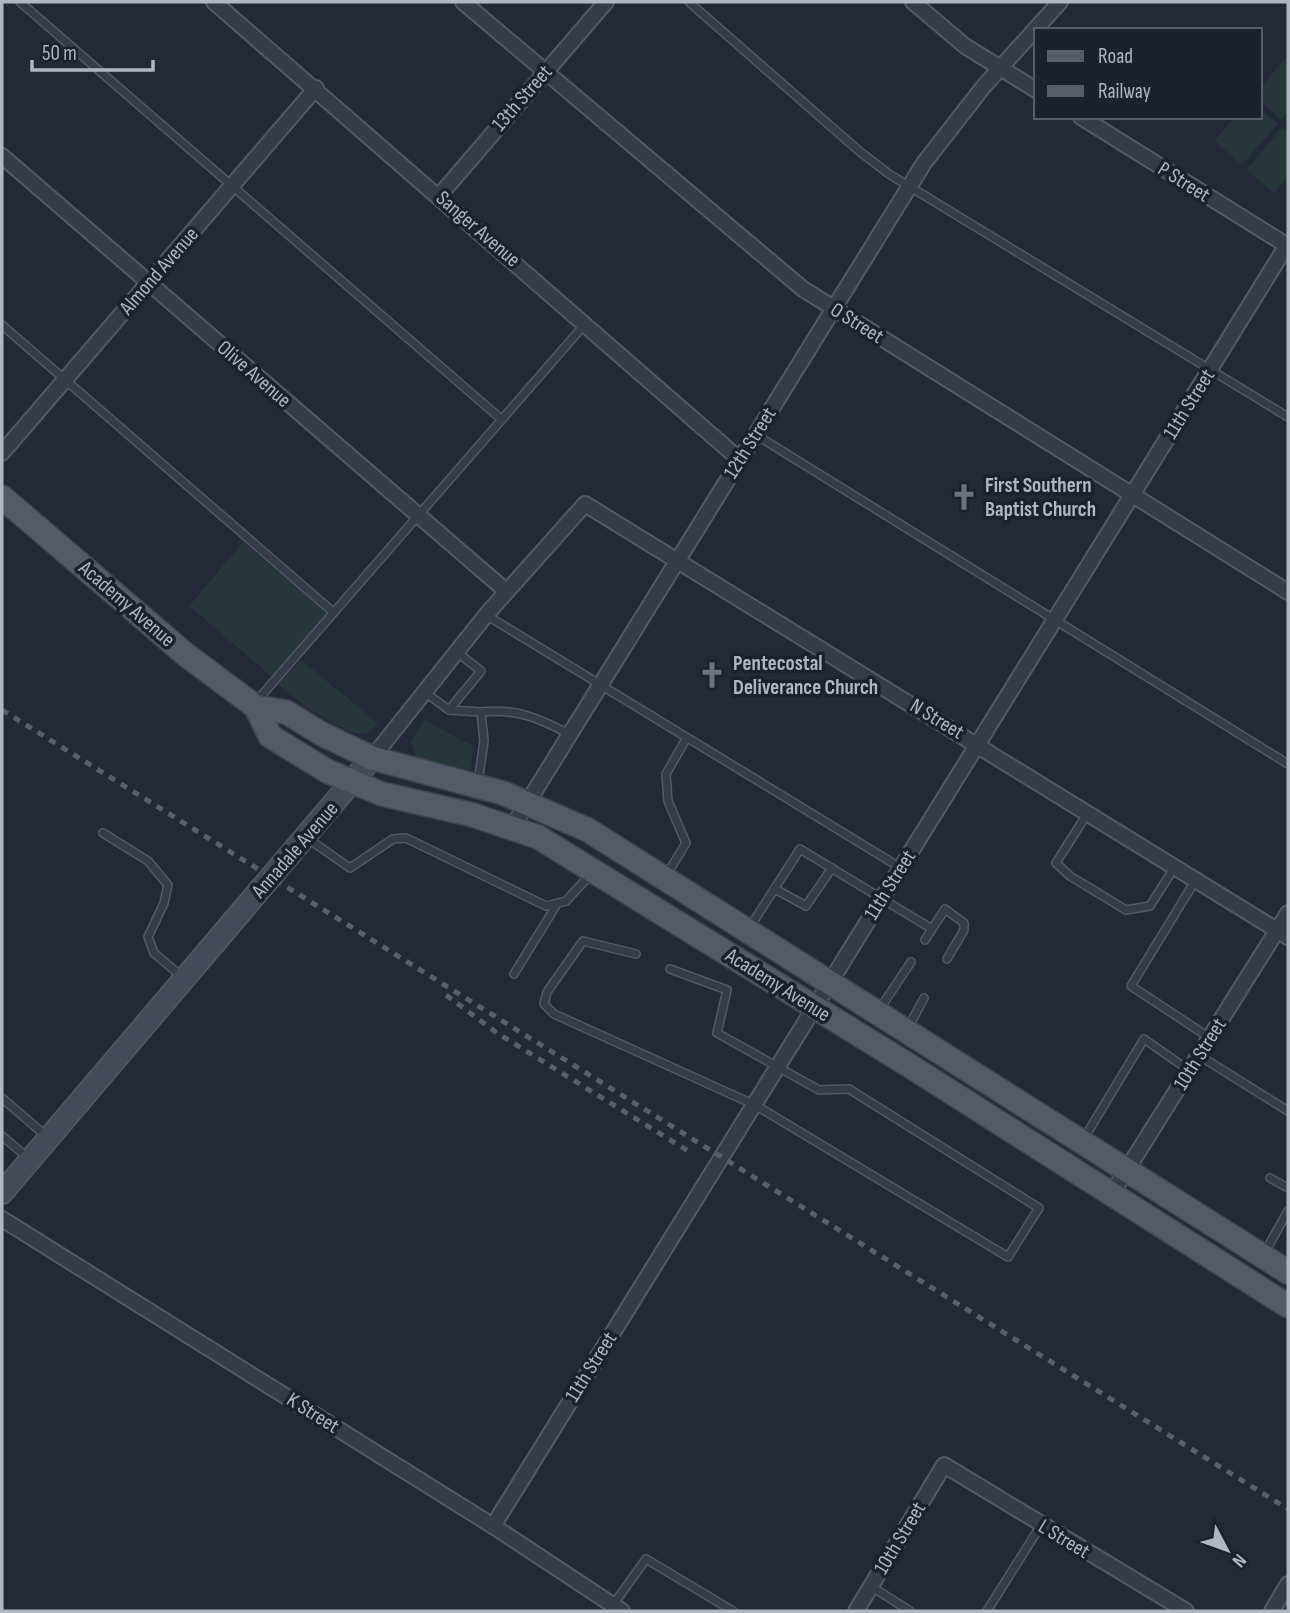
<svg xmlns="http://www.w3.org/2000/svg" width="1290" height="1613" font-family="'Sofia Sans Condensed',sans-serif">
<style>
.grass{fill:#263639}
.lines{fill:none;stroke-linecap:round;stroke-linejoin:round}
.lane-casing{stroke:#545966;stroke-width:10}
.street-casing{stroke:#545966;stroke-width:18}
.secondary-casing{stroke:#545966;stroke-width:24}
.primary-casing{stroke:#404551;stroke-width:26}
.lane{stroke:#363b48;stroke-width:7}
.street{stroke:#363b48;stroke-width:14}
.secondary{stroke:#454a5b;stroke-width:21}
.primary{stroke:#545a68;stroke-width:23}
.rail{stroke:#585f6f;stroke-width:5;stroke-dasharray:7 7;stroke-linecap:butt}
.labels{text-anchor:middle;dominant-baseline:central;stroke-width:7;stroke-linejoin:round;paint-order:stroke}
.street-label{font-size:21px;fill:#b1b6c4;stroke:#1c212d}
.poi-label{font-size:21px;font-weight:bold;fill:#b1b6c4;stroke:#1c212d;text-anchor:start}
</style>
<rect width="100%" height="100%" fill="#232937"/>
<g class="grass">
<polygon points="1288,55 1288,112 1282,120 1260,101 1260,88"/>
<polygon points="1260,108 1278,124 1242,165 1214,141 1235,117 1260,117"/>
<polygon points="1282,127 1288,132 1288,177 1274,193 1246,170"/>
<polygon points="243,542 328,613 272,677 189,606"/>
<path d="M301,660L378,723C373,729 368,735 360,734C341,733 293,698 278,685Z"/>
<polygon points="424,720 473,746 471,771 416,757 411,742"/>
</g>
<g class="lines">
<defs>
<g id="lane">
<polyline points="20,2 501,419"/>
<polyline points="689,2 859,151 889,174 1288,417"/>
<polyline points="2,325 333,612"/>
<polyline points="756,435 1288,764"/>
<polyline points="486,615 901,868"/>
<polyline points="426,693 449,710 481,712 484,741 478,783"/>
<polyline points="255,703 585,324"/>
<polyline points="449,710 481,671 458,653"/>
<path d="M481,712C515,708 539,718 569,734"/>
<polyline points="1087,814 1056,863 1070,876 1126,910 1150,906 1174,868"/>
<polyline points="103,833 148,861 168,885 164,903 148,937 154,953 181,976"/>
<polyline points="307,838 350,868 393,839 406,838 546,906 566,901 591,874"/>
<polyline points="666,876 686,843 668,801 666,774 686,739"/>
<polyline points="1195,881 1131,986 1210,1038"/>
<polyline points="775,889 806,906 832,868"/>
<polyline points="750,927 800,849 932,929 945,909 964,923 964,930 947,959"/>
<polyline points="925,940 932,929"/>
<polyline points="636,954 583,941 547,992 544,1004 554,1014 755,1105 1008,1257 1039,1208 849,1089 819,1090 717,1033 727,990 670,969"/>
<polyline points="514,974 557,904"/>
<polyline points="879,1010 911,962"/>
<polyline points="908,1028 924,998"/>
<polyline points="1200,1056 1288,1111"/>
<polyline points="2,1098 46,1136"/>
<polyline points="2,1136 28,1158"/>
<polyline points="1083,1140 1144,1039 1190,1071"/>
<polyline points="1270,1178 1288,1188"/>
<polyline points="1265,1252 1288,1211"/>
<polyline points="872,1587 910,1611"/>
<polyline points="613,1605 646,1559 733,1611"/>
<polyline points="987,1611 1041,1525"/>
</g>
<g id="street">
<polyline points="214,2 739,459"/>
<polyline points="463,2 803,289 1288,592"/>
<polyline points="913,2 965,46 1036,90"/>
<polyline points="1081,117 1288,246"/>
<polyline points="2,156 506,591"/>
<polyline points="439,196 606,2"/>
<polyline points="2,453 316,88"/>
<polyline points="372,758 486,615 585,504 1288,937"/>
<polyline points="513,826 924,163 984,86 1060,2"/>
<polyline points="1111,1195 1288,913"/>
<polyline points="2,1219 493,1526 622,1611"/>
<polyline points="493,1526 1287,245"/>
<polyline points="856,1611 944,1465 1186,1611"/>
<polyline points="1272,1611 1288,1584"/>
</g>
<polyline id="secondary" points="2,1193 372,758"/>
<g id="primary">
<polyline points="2,497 185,654 256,707 286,712 322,734 372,758 503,793 588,830 1288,1272"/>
<polyline points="256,707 270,736 327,771 382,794 473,815 538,837 910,1066 1288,1306"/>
</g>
</defs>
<use href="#lane" class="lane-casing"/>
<use href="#street" class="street-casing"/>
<use href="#secondary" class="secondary-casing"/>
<use href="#primary" class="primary-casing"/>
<use href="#lane" class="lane"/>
<use href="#street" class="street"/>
<use href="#secondary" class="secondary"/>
<use href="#primary" class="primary"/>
<g class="rail">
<polyline points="2,710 1288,1509"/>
<polyline points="446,995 497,1033 693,1154"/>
</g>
</g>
<defs>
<symbol id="church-bare" viewBox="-9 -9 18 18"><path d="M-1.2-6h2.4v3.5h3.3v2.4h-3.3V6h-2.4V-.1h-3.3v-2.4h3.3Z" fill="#6b7280" stroke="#1c212d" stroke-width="2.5" paint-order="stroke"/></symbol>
</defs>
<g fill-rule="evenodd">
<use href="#church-bare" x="945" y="478" width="38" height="38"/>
<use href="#church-bare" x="693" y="656" width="38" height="38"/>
</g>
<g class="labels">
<g class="street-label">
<text transform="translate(522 98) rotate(-49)">13th Street</text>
<text transform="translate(1184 182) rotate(32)">P Street</text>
<text transform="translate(478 229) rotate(41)">Sanger Avenue</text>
<text transform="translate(159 271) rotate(-49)">Almond Avenue</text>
<text transform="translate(857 323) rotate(32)">O Street</text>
<text transform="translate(254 374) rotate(41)">Olive Avenue</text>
<text transform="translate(1189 404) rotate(-58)">11th Street</text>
<text transform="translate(750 443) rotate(-58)">12th Street</text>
<text transform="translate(127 604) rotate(41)">Academy Avenue</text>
<text transform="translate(937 719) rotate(31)">N Street</text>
<text transform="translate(295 850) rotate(-49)">Annadale Avenue</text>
<text transform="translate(890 885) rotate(-58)">11th Street</text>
<text transform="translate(778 985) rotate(32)">Academy Avenue</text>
<text transform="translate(1200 1054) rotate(-58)">10th Street</text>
<text transform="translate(591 1367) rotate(-58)">11th Street</text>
<text transform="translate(313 1413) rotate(32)">K Street</text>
<text transform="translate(900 1538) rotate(-59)">10th Street</text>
<text transform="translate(1064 1539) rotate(31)">L Street</text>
</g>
<g class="poi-label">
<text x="985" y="485">First Southern<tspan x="985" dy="24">Baptist Church</tspan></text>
<text x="733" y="663">Pentecostal<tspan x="733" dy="24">Deliverance Church</tspan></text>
</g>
</g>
<rect width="1290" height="1613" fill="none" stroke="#b1b6c4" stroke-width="7"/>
<rect x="1034" y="28" width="228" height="91" fill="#1c212d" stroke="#585d69" stroke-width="2"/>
<rect x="1048" y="51" width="35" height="10" fill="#545a68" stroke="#585d69" stroke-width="2"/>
<text x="1098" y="63" font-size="21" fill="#b1b6c4">Road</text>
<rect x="1048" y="86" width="35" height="10" fill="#585f6f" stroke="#585d69" stroke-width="2"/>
<text x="1098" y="98" font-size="21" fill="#b1b6c4">Railway</text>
<g transform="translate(1227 1550) rotate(131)" stroke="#1c212d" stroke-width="5" paint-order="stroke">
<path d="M0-5L12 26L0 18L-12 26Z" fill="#b1b6c4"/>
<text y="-10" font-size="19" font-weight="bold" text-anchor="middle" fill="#b1b6c4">N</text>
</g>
<path d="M32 60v10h121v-10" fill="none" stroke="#b1b6c4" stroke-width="3.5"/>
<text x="42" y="60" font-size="21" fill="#b1b6c4" stroke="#1c212d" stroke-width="5" paint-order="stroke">50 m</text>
</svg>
